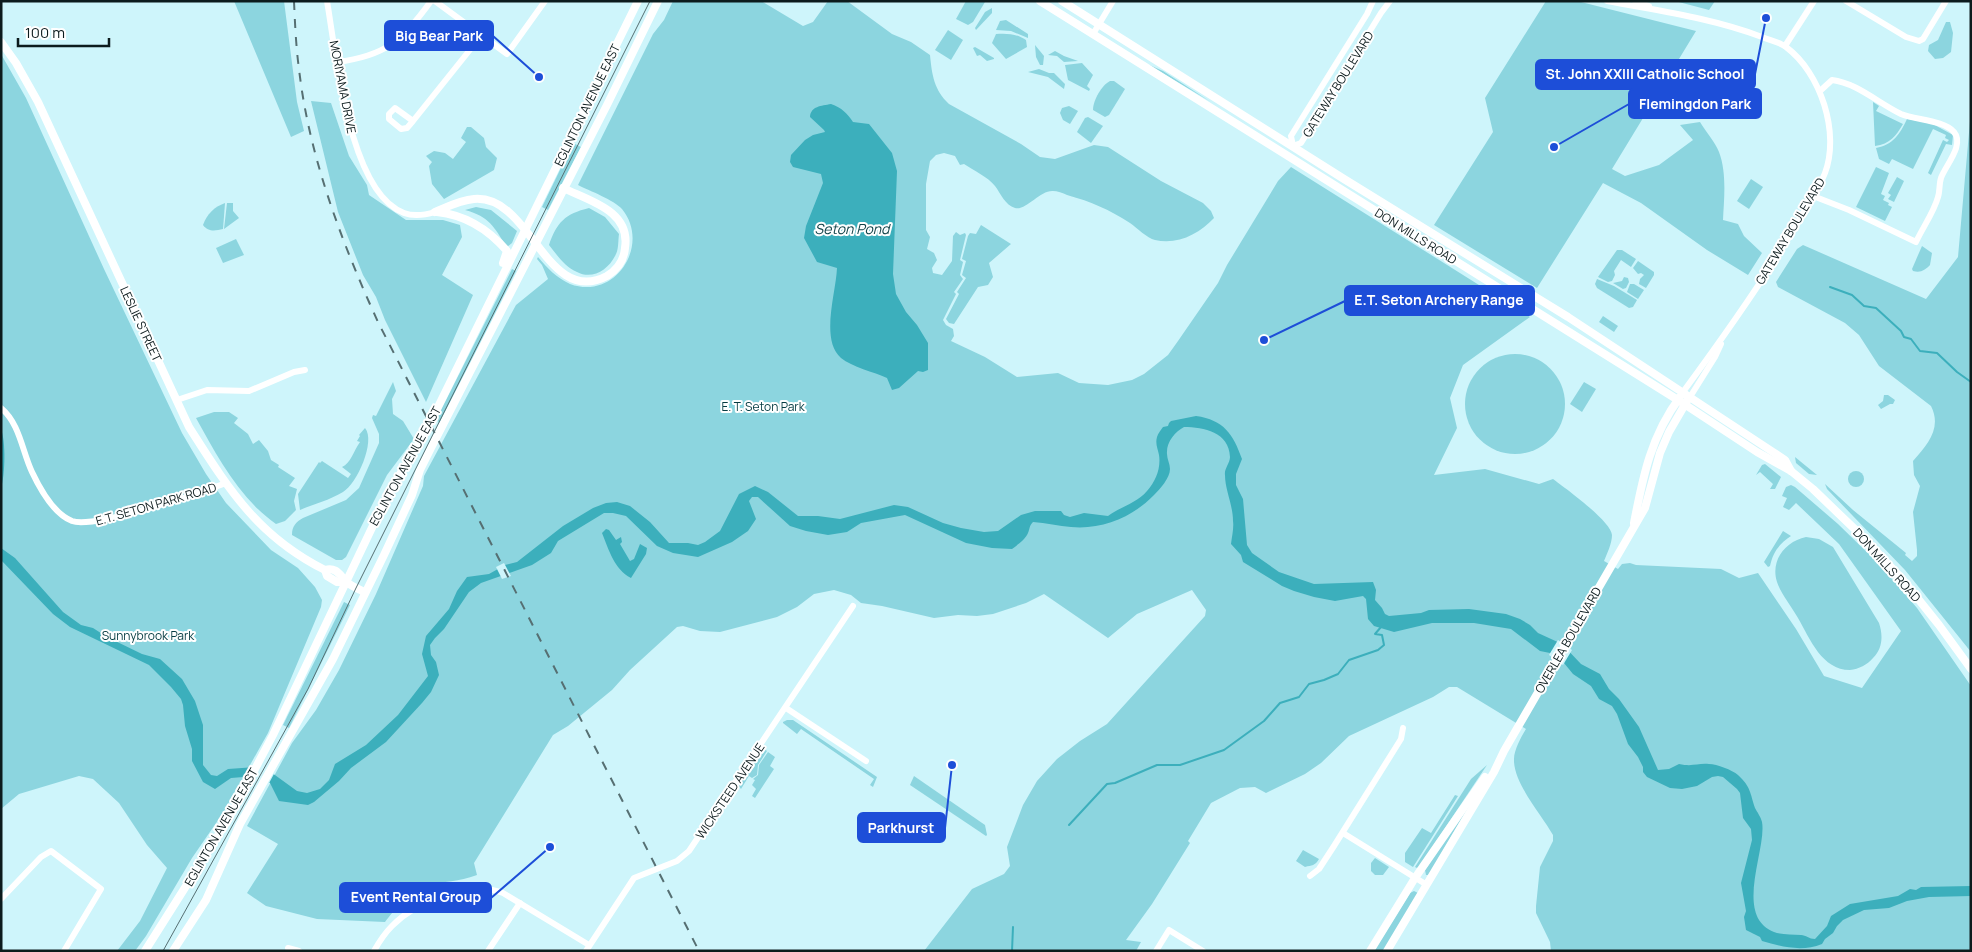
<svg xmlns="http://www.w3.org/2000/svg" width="1972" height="952" font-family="Manrope,sans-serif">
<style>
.green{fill:#8cd5df}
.water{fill:#3cafbc}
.pier{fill:#cef5fb}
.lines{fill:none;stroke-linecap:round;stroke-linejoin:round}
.stream{stroke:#3cafbc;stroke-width:2}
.minor{stroke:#fff;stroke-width:6}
.major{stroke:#fff;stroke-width:8}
.tram{stroke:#566f72;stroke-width:1}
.rail{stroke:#566f72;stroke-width:2;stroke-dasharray:9 9;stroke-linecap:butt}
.labels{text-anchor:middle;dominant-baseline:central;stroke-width:4;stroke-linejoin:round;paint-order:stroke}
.street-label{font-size:12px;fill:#0c1b1d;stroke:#fff}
.park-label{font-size:12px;fill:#063c42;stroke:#fff}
.water-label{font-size:14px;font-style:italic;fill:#114349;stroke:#fff}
.leader{fill:none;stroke:#1d4ed8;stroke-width:2}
.callout-dot{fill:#1d4ed8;stroke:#fff;stroke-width:2}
.callout{fill:#1d4ed8;stroke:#1d4ed8;stroke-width:2}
.callout-label{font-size:14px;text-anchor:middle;font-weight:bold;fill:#fff}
</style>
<rect width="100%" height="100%" fill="#cef5fb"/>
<g class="green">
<polygon points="234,1 284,1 297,102 304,131 291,137"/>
<path d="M673,1H761L803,26L813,22L828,1H847L892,34L911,42L930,55C932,75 934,90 949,104L1021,144L1040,157L1055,159L1094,145L1108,147L1161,181L1203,203L1211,211L1214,218C1199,234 1178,245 1155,240C1147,238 1137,228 1130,223C1108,209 1092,202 1067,195C1063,193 1057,191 1053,191C1040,190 1026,211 1015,208C1005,205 1001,194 995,186C988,177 973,170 964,164L960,165L955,156L944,153L936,155L930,161L926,184V230L930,237L927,249L934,253L937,260L932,268L933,273L942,275L952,261L953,236L956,232L960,235L965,233L966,235L960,260L963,262L960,275L963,279L954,292L956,294L943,320L946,325L953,329L954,336L951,341L985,357L1017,377L1058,373L1079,383L1108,385L1132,380L1144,374L1168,355L1178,341L1218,283L1227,265L1278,181L1291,167L1530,317L1463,365L1450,398L1457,428L1434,475L1485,469L1539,484L1553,479C1565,488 1611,521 1612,535C1612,543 1607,554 1604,561L1618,569L1622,564L1630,563L1636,565L1721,569L1739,578L1758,573L1796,629L1824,676L1862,688L1901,631L1839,544L1796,503L1789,510L1783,507L1787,498L1782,496L1786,487L1791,485L1795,487L1838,524L1880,565L1917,608L1971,686V951H1551L1550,942L1536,913V906L1540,867L1553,841V835C1542,815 1513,783 1514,759C1514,750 1521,737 1526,729L1457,687H1449L1433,697L1349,736L1321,763L1305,774L1266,793L1255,787L1240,788L1211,803L1188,841L1190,843L1152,904L1126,940L1141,942L1136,951H924L972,889L1004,874L1010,866L1007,847L1023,805L1037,781L1057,759L1080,741L1107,724L1205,616L1206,610L1192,590L1137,614L1108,638L1044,594L1026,603L993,614L977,616L958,615L934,618L882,606L861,603L851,595L834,590L814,594L797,607L777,617L720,632L700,631L683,626L677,627L630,670L612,690L568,726L553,735L474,863L477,875C458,882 445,881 426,885C410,890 395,909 385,922L317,919L266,906L247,893L278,844L247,826L292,743L316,710L339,670L376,594L423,486L424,476L516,305L548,279L542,265L537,259L538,257C547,268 557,278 570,284C616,301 651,244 622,209C614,200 590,191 578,185L653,34L664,20Z"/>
<polygon points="966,1 985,2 973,22 968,25 956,19"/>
<path d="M1546,1H1577L1696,31L1612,169L1625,176L1659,165L1693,140L1680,125L1700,122C1706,132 1715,142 1719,152C1727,173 1724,199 1723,220L1738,224L1744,236L1762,253L1748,275L1707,250L1641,203L1603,183L1537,288L1434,225L1493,132L1485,98Z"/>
<polygon points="1675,1 1715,1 1709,10"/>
<polygon points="992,8 992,13 976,30 975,28 985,12"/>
<polygon points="1006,20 1028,34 1028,38 1011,31 996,30 1000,21"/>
<polygon points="1946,22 1950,22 1953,33 1951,52 1943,58 1935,59 1928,51 1929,45 1938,40"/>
<polygon points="948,30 963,40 951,60 935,50"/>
<path d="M996,34C1007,33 1017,34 1026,40L1027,47L1006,59L992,43Z"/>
<polygon points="1035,45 1044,56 1043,65 1040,65 1036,57"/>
<polygon points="975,47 994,58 994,59 987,61 980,55 977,56 973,48"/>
<polygon points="1055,51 1064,56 1078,61 1064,62 1057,56 1048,55"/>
<polygon points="1,54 26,98 104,269 182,433 206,474 226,503 271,550 298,568 315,587 322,600 321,607 268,733 223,813 192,858 146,936 135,951 117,951 140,921 167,868 147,845 119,803 93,779 79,776 19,794 1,809"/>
<polygon points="1082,63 1093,75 1087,86 1090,89 1089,91 1068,80 1065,65"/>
<polygon points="1147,64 1163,71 1211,102"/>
<polygon points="1039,69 1049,73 1054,73 1065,84 1064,89 1048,77 1028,72"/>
<path d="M1110,81H1114L1125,89L1109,115L1105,117L1093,110C1093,100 1102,85 1110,81Z"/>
<polygon points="311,101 331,103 349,156 367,185 369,195 406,220 443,220 460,225 462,237 442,275 473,295 426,402 385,320 376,297 363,275 338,212"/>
<path d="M1873,102L1879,106L1876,111L1903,124C1896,136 1890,144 1875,146Z"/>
<polygon points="1069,106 1078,111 1070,124 1063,120 1060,113 1062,108"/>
<path d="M1971,110V652L1905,570L1827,489L1825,484L1853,510L1906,553L1905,555L1912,561L1917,556V550L1913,512L1920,486L1914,475L1913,461C1928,444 1942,428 1931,406L1879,366L1859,335L1845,323L1778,287L1776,282L1797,249L1803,245L1926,299L1958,257Z"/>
<polygon points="1088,117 1103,126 1091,143 1077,132 1085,118"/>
<path d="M1907,119L1931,123L1953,135L1952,145L1946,144L1931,175L1928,173L1943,140L1947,142L1949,140L1945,138L1946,135L1933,129L1913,169L1892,159L1889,164L1879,159L1876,148C1893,145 1900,134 1907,119Z"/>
<polygon points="467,127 471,127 484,138 486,147 497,158 494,170 444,199 432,184 429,166 432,162 426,156 434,151 445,153 453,159 466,142 461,138"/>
<polygon points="573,143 581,147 548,210 542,207"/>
<polygon points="1876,167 1889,173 1881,194 1885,196 1883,200 1889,203 1888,205 1892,207 1885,221 1856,207"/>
<polygon points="1897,177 1904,181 1894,202 1888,199 1891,195 1888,193"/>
<polygon points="1751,179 1763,187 1749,209 1737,201"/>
<path d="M225,203L223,229C215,231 208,232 203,225C207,214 214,207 225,203Z"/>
<polygon points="227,203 233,203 233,211 239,218 224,229"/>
<path d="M476,207L491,210L517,231L512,243L507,247C493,226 490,217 465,210Z"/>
<path d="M589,208L605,217L619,234C618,240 619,250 615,256C608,270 592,280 577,272C565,267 557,255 549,245C557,222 565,214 589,208Z"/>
<polygon points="981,225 1011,244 989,263 993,277 988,285 978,287 954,324 949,323 946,319 959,294 957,292 966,278 962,275 966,261 962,259 968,236 970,233 976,234"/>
<polygon points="236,239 244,255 223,263 216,248"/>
<path d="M1922,246L1932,253L1930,265C1925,270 1921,273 1913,271L1912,269Z"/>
<polygon points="1617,250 1622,250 1636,259 1631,267 1621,260 1614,271 1615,275 1612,281 1608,282 1598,277"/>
<polygon points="1638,261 1654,272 1654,275 1646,288 1639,284 1640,279 1644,275 1641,273 1638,274 1633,268"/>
<polygon points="512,269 516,271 440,423 436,420"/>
<polygon points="1624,277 1628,278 1629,282 1626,288 1623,289 1613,283 1622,281"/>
<polygon points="1597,279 1614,286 1637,300 1633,307 1629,308 1597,288 1595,284"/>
<polygon points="1630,284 1634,284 1644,290 1638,299 1627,292"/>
<polygon points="1603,316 1618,326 1614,332 1599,322"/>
<circle cx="1515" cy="404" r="50"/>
<path d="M393,382L396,391L392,399L393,414L403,421L414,439L387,475L346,557L342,560H336L292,535C292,526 296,522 303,518L346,500L359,488L379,443V434L372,418L373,415L376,416Z"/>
<polygon points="1584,382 1596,389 1582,412 1570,404"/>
<polygon points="1884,395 1888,395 1895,400 1893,404 1890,404 1881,409 1878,405 1883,401"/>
<path d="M214,412H229L238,418L234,423L248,434L253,444L259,440L268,451L271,460L279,465L278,467L295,478L289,486L297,489L294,501L296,510L285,521L276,524C239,498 217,456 196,418Z"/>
<path d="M365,428C376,441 357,484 343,492C330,500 314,504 300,510L298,494L319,462L320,463L322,461L348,478L351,474L342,467C351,463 353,452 360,442L357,441L360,436L359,435Z"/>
<polygon points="1795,457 1817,475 1809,474 1796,463"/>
<polygon points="1765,464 1781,477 1775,489 1770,489 1773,484 1760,472 1756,475 1762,465"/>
<circle cx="1856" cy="479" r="8"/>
<path d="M1783,531L1791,536C1779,544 1773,552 1770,566L1768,567L1764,562Z"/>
<path d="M1806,537L1819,539L1833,547L1879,623C1883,635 1883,648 1873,658C1867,665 1859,669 1850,670C1822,670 1810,639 1798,618C1792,607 1781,594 1777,582C1770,560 1786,541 1806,537Z"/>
<polygon points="344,602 350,605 289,728 283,725"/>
<polygon points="787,720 793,720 877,777 873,787 870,785 874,779 801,729 797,734 783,723 783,722"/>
<polygon points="763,748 767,751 758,765 757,775 752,778 749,776 741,789 738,785"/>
<polygon points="768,752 775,757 770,766 774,769 755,798 752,796 756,789 752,785 755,780 753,779 758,775 759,765"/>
<polygon points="1487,765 1419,867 1417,868 1415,867 1471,779"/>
<polygon points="914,776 985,825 987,835 986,836 910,785"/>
<polygon points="1455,795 1458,796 1413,867 1405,862 1405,853 1422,828 1431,833"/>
<polygon points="1470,804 1429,875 1426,875 1425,870"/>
<path d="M1303,850L1319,859C1315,866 1312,865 1305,867L1296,861Z"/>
<polygon points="1375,858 1389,867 1383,875 1375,875 1371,871 1371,863"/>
<polygon points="1414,891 1418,893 1384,951 1374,951 1410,893"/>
</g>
<g class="water">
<path d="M831,104C842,108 847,113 853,122L869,124L892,153L897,171L893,274L896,294L906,312L917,325L928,343V370L923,372L918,371L899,388L892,390L887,378C874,372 852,367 841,358C820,340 836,293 837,268L817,262L804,238L806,226L823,183L821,174L793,167L790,162L791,155L805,140L813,135L825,132L824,130L810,117C811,106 821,106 831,104Z"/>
<path d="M1196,416C1224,420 1233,434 1242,459L1236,474V485L1243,499L1247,545L1252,553L1279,572L1314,584L1373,582L1376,590L1375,600L1382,608L1385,614L1389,616L1421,613L1429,610L1469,609L1506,614L1520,619L1530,625L1538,633L1562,644L1581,664L1600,674L1609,689L1619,699L1639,727L1658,770L1669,769L1679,764C1693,767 1697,763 1709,764C1717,764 1732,770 1738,775C1751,787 1750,793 1755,808C1757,812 1761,817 1762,822C1767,849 1733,916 1774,932C1782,935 1792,934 1801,935C1806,935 1809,939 1815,939L1827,926L1831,916L1850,904L1898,896L1910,889L1916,890L1921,887L1971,886V896L1929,897L1907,901L1889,908L1864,910L1843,920L1837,926L1833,933L1825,939L1822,944C1802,952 1782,947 1762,941L1760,937L1746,930L1744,917L1746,911L1741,883L1752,840L1751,829L1743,818L1740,793L1737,789L1723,777L1718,776L1712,777L1697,786L1682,789L1670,788L1647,777L1643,772V767L1638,757L1628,744L1617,714L1612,706L1599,699L1591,686L1573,674L1564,663L1550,653L1540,651L1511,629L1474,623H1432L1394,632L1374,626L1368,619L1366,599L1363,596L1335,601L1314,597L1294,591L1282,586L1243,562L1241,555L1231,544C1232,536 1234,528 1233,521C1233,505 1225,490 1225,475C1224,469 1230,463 1230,457C1229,432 1204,427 1184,427C1175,432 1166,442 1167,454C1167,459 1170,464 1170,469C1170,478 1160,489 1154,495C1133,517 1102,530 1071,527C1059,526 1046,523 1033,522C1029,526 1030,528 1028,533C1025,540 1017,545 1012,549L992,548L966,543L905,515L861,523L847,532L828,535L806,531L790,526L758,497H752L749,501L756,519L748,531L732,542L698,557L673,553L657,546L626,516L613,513H604L558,541L551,553L532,565L481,583L469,592L444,629L435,638L430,645L431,655L436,662L439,675L431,692L422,703L386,742L351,768L339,781L314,802L308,805L279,801L270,783L257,776L231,778L215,789L203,782L192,761V749L185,726L183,705L181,699L171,687L149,665L70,627L53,614L1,560V548L15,558L63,612L81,625L93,628L107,637L142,654L160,659L182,679L195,701L203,725V765L211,775L217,776L228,769L257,767L268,770L297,791L307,793L320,789L329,780L335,764L366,745L398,715L428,676L422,654L426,636L449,609L457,591L467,577L489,574L505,565L517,562L563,526L593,508L606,503L617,502L630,506L650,522L669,543H688L698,545L705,542L720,531L739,494L755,486L768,492L798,516H818L840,519L894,505L908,507L943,523L961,528L984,532L998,531L1021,515L1035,511H1061L1064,515L1070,517L1084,513L1108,516C1120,507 1137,503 1147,491C1156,481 1161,468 1159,455C1158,449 1155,444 1157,437C1158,433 1161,430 1163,427L1168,426L1169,423L1171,421Z"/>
<path d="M1,429C6,442 5,475 1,488Z"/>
<path d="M606,529L609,530L616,540L621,537L622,542L620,544L630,561L634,559L640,544L647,548L646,554L631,578C614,569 609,550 602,533Z"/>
</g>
<g class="pier">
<polygon points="504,563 511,576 502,579 496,567"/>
<polygon points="1558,640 1572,650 1563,665 1549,655"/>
<polygon points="257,764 269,768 275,772 268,785 257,778 243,780 251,765"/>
</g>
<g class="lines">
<g class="stream">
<polyline points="1830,287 1852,295 1864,306 1876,308 1901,331 1904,337 1911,339 1920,351 1937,353 1957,372 1971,382"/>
<polyline points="1069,825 1107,784 1115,783 1157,765 1180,765 1224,750 1264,721 1280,703 1299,697 1309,684 1324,680 1338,674 1349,660 1378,650 1384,645 1382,635 1375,634 1381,627"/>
<polyline points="1012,951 1013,927"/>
</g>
<g class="minor">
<path d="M327,1C336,53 349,193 404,213C415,217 425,215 435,212"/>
<polyline points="435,1 507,54 545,1"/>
<polyline points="1373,1 1367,14 1291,136 1293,146 1301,143 1381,13 1390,1"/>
<path d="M1607,1C1659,11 1712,18 1762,37C1769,40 1780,42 1786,47C1821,73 1840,133 1825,173C1817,193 1804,211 1794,229C1760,286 1722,339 1683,392"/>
<polyline points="1635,1 1649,6"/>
<polyline points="1846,1 1906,37 1919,41 1923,39 1946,1"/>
<polyline points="1093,34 1113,1"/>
<polyline points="1785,46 1814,1"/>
<path d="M337,62C386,56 403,40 431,1"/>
<polyline points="413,121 407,128 401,129 389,119 389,114 395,108 413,121 481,36"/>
<path d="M1813,196L1849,210L1916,242C1923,227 1934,212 1938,197C1940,191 1939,184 1941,178C1945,166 1965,145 1954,132C1944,120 1915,120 1901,114C1878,103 1857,83 1832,80L1820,91"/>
<polyline points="1690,397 1715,357 1721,344"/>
<polyline points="177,400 207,390 249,391 294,372 305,370"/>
<path d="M1,408C20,424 22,451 32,472C40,489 54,514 72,521C94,529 200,493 226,483"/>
<polyline points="786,708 866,761"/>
<polyline points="1343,833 1427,885"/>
<polyline points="1310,876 1319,869 1334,846 1401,739 1403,728"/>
<polyline points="1,899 41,857 51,851 101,889 64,951"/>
<polyline points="288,948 299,951"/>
<path d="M374,951C379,942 385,933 392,926C418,900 468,880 503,893L589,945"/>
<polyline points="488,951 520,903"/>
<polyline points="586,951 634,878 677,861 689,851 853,606"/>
<polyline points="1156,951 1169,930 1203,951"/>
</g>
<g class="major">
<polyline points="1040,1 1678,400 1757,452 1791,471 1813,489 1865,539 1903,580 1939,625 1971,669"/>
<polyline points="1062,1 1344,179 1568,317 1773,452 1785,460 1791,471"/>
<path d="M1,42L16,63L38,102L189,427C228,488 257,536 325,570C336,567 339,574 346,581C350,586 359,589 364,592"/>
<path d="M435,212C447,207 460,200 474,199C531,194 546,308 607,276C617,270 624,260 625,248C631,211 590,201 563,188"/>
<path d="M437,212C466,215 488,229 507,251L503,263"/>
<path d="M1634,523C1643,476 1651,436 1680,397"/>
<polyline points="325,570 327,576 337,582 346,582"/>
<polyline points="145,951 229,818 273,735 390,490 423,437 436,411 638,1"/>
<polyline points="173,951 206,900 240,824 333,659 384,555 412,495 420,470 431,448 607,105 658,1"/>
<polyline points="1370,951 1415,878 1485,777"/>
<polyline points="1387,951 1494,772 1504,751 1645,508 1660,453 1669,432 1687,401"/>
</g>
<polyline class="tram" points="163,951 308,689 356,588 650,1"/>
<path class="rail" d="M294,1C295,24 296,47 299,69C309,157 342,243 378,322L699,951"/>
</g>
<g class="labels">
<g class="street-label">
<text transform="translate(1338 84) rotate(-58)">GATEWAY BOULEVARD</text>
<text transform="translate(343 87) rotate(79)">MORIYAMA DRIVE</text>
<text transform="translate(587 105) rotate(-64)">EGLINTON AVENUE EAST</text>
<text transform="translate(1790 231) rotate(-59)">GATEWAY BOULEVARD</text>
<text transform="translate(1416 236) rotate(32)">DON MILLS ROAD</text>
<text transform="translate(141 324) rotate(65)">LESLIE STREET</text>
<text transform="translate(405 466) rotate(-61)">EGLINTON AVENUE EAST</text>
<text transform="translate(156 504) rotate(-16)">E.T. SETON PARK ROAD</text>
<text transform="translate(1887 565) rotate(48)">DON MILLS ROAD</text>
<text transform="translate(1568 640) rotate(-60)">OVERLEA BOULEVARD</text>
<text transform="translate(730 791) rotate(-56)">WICKSTEED AVENUE</text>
<text transform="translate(221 827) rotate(-60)">EGLINTON AVENUE EAST</text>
</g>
<g class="park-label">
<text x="763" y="406">E. T. Seton Park</text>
<text x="148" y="635">Sunnybrook Park</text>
</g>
<g class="water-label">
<text x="852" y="228">Seton Pond</text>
</g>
</g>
<path class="leader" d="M539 77L493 36M1766 18L1755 74M1554 147L1629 104M1264 340L1345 301M952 765L945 828M550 847L491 898"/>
<g class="callout-dot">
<circle cx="539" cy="77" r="5"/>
<circle cx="1766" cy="18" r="5"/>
<circle cx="1554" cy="147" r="5"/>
<circle cx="1264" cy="340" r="5"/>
<circle cx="952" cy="765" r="5"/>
<circle cx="550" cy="847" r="5"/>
</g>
<g class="callout">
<rect x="385" y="21" width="108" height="29" rx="5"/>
<rect x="1536" y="60" width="219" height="29" rx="5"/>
<rect x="1629" y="89" width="132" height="29" rx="5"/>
<rect x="1345" y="286" width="189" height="29" rx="5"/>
<rect x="858" y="813" width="87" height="29" rx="5"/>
<rect x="340" y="883" width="151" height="29" rx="5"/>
</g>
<g class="callout-label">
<text x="439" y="41">Big Bear Park</text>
<text x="1645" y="79">St. John XXIII Catholic School</text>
<text x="1695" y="109">Flemingdon Park</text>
<text x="1439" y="305">E.T. Seton Archery Range</text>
<text x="901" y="833">Parkhurst</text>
<text x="416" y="902">Event Rental Group</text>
</g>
<rect width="1972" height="952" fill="none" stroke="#0c1b1d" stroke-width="5"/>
<path d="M18 38v8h91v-8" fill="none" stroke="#0c1b1d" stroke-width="2.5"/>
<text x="25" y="38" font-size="15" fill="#0c1b1d" stroke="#ffffff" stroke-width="4" paint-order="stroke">100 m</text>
</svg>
